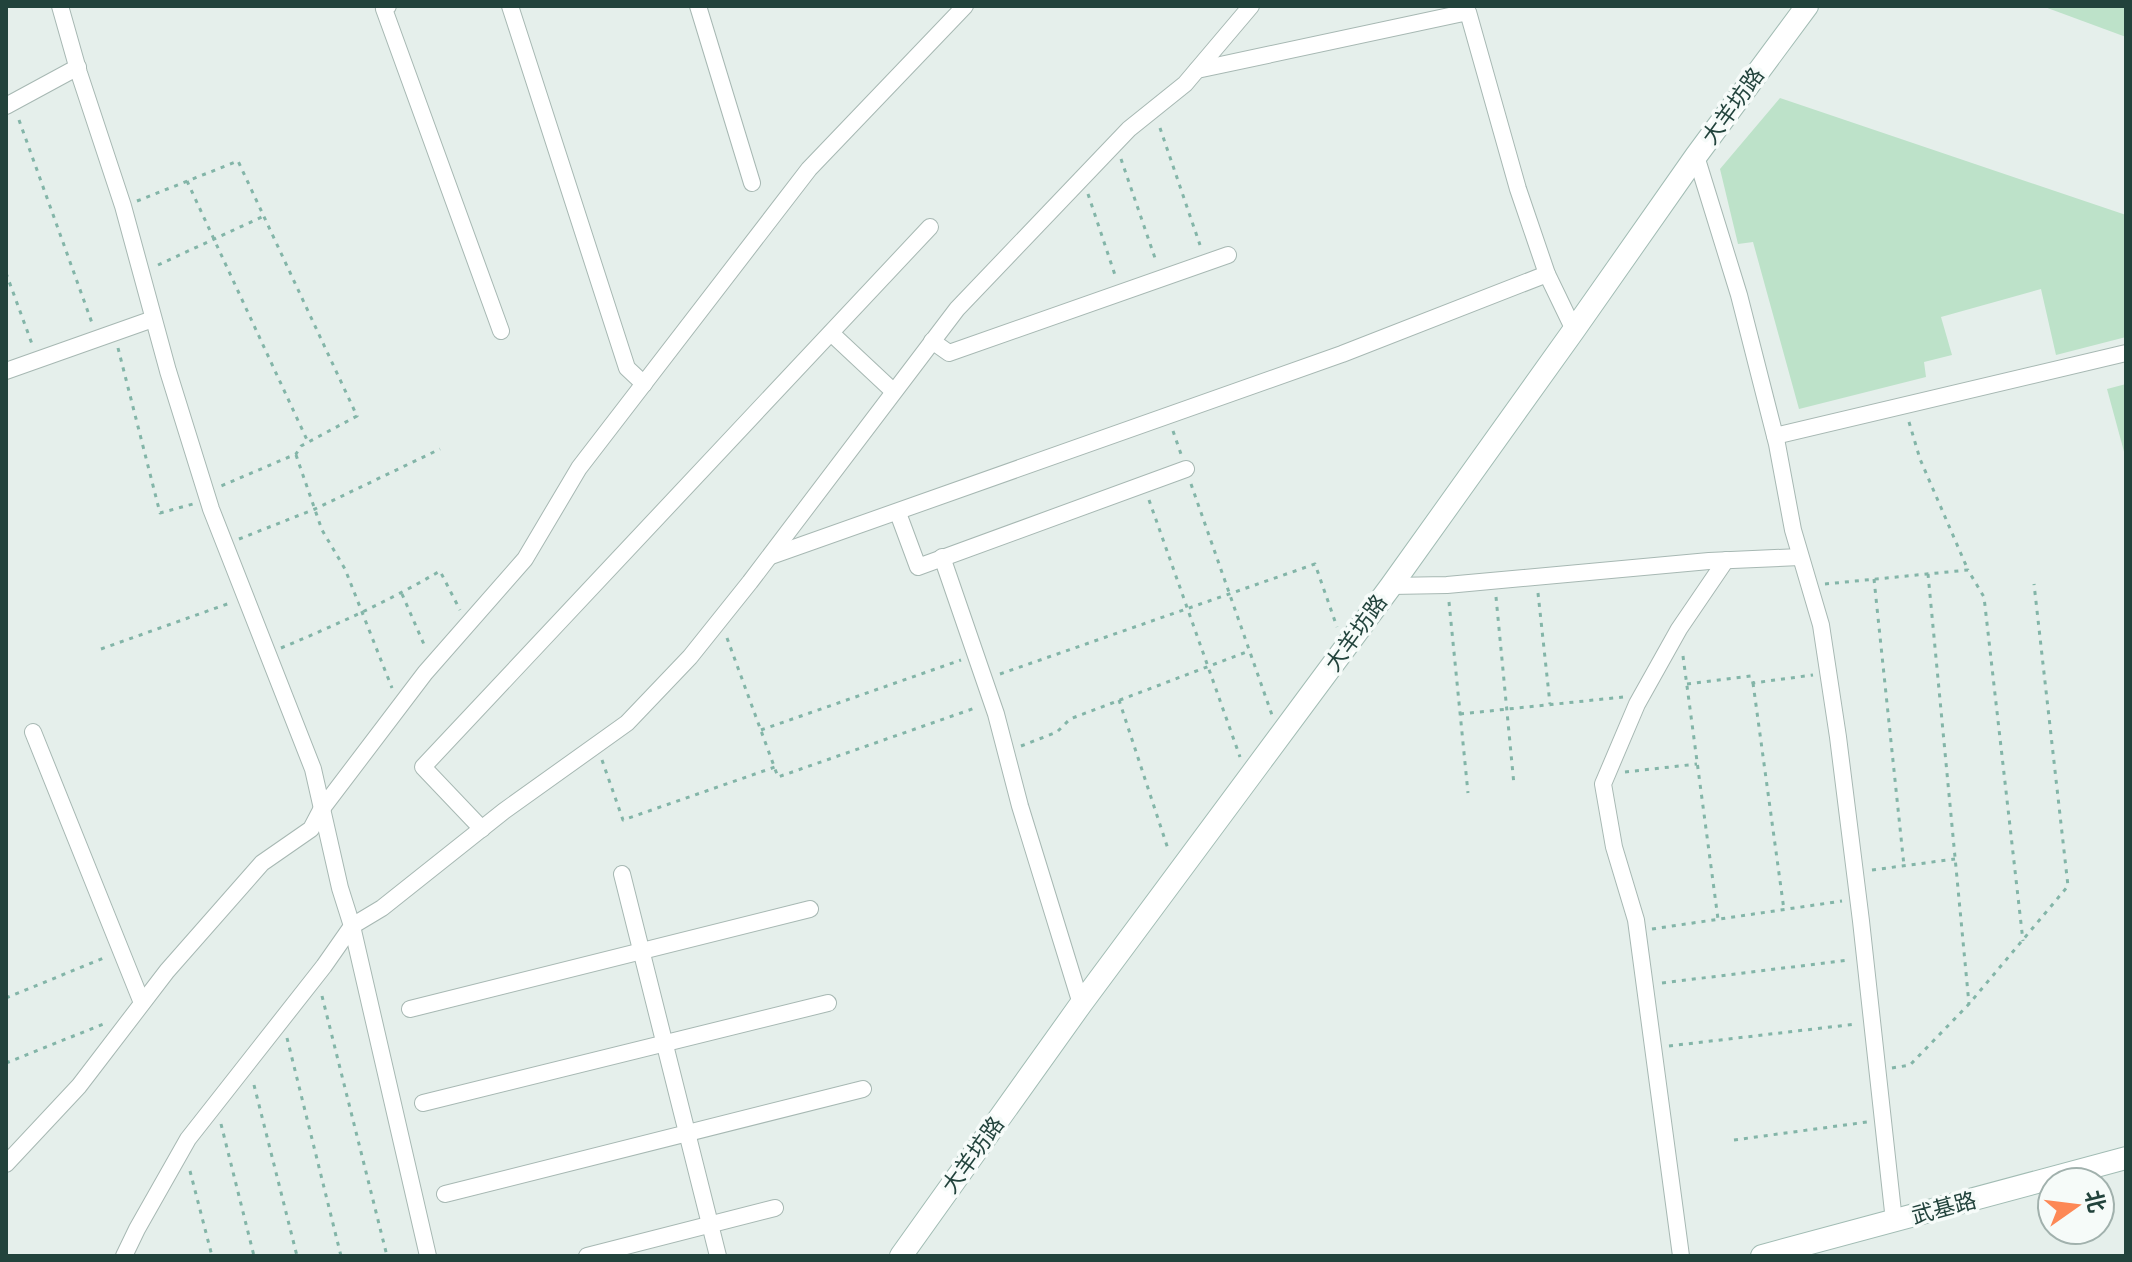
<svg xmlns="http://www.w3.org/2000/svg" width="2132" height="1262" font-family="Helvetica,'Noto Sans SC',sans-serif">
<style>
.green{fill:#bde2c9}
.lines{fill:none;stroke-linecap:round;stroke-linejoin:round}
.street-casing{stroke:#a7b8b3;stroke-width:18}
.secondary-casing{stroke:#a2bcb4;stroke-width:24}
.path{stroke:#83b5a8;stroke-width:3;stroke-dasharray:4 6;stroke-linecap:butt}
.street{stroke:#fff;stroke-width:16}
.secondary{stroke:#fff;stroke-width:22}
.labels{text-anchor:middle;dominant-baseline:central;stroke-width:7;stroke-linejoin:round;paint-order:stroke}
.street-label{font-size:22px;fill:#22433c;stroke:#f6fbf9}
</style>
<rect width="100%" height="100%" fill="#e5efeb"/>
<g class="green">
<polygon points="2042,6 2126,6 2126,37"/>
<polygon points="1780,98 2126,215 2126,337 2056,355 2041,289 1941,317 1952,355 1924,362 1926,377 1799,409 1753,242 1738,244 1720,169"/>
<polygon points="2126,384 2126,459 2107,389"/>
</g>
<g class="lines">
<defs>
<g id="street">
<polyline points="60,6 79,73 123,206 168,371 211,509 313,769 340,888 352,926 428,1256"/>
<polyline points="388,6 384,9 501,331"/>
<polyline points="510,6 627,368 644,384"/>
<polyline points="698,6 752,183"/>
<polyline points="1197,70 1468,12 1518,189 1547,274 1574,330"/>
<polyline points="6,106 78,67"/>
<polyline points="1696,156 1739,295 1777,444 1793,530 1821,625 1838,737 1861,921 1894,1221"/>
<polyline points="831,333 893,391"/>
<polyline points="932,341 949,353 1228,255"/>
<polyline points="6,371 153,319"/>
<polyline points="1775,436 2126,353"/>
<polyline points="898,513 918,567 1186,469"/>
<polyline points="771,556 1342,354 1547,274"/>
<polyline points="942,557 996,714 1020,806 1081,1004"/>
<polyline points="1391,586 1447,585 1709,561 1800,557"/>
<polyline points="33,732 142,1003"/>
<polyline points="482,829 423,767 930,227"/>
<polyline points="622,874 718,1256"/>
<polyline points="410,1009 810,909"/>
<polyline points="423,1103 828,1003"/>
<polyline points="6,1164 79,1086 167,971 262,863 311,829 321,810 425,673 525,559 579,468 809,169 965,6"/>
<polyline points="445,1194 863,1089"/>
<polyline points="124,1256 137,1229 188,1139 324,966 352,926 382,908 504,811 627,723 690,657 750,582 957,309 1129,129 1185,84 1251,6"/>
<polyline points="587,1256 775,1208"/>
<polyline points="1681,1256 1636,920 1614,847 1603,784 1637,704 1679,629 1726,560"/>
</g>
<g id="secondary">
<polyline points="901,1256 1081,1004 1391,586 1574,330 1696,156 1807,6"/>
<polyline points="1762,1256 2126,1158"/>
</g>
</defs>
<use href="#street" class="street-casing"/>
<use href="#secondary" class="secondary-casing"/>
<g class="path">
<polyline points="19,120 92,323"/>
<polyline points="1160,128 1200,245"/>
<polyline points="1121,159 1156,261"/>
<polyline points="187,181 308,442"/>
<polyline points="1088,194 1116,278"/>
<polyline points="137,201 238,161 357,416 301,446 296,454 221,486"/>
<polyline points="158,265 264,216"/>
<polyline points="6,273 32,344"/>
<polyline points="118,348 160,513 193,504"/>
<polyline points="1909,422 1920,459 1968,570"/>
<polyline points="1173,431 1181,454"/>
<polyline points="296,455 322,530 345,569 392,688"/>
<polyline points="1191,484 1272,715"/>
<polyline points="1149,500 1240,757"/>
<polyline points="239,539 315,509 440,449"/>
<polyline points="1928,574 1969,1004"/>
<polyline points="1874,579 1904,866"/>
<polyline points="1825,584 1968,570 1984,597 2023,941"/>
<polyline points="1538,593 1550,704"/>
<polyline points="402,594 426,649"/>
<polyline points="1496,597 1514,785"/>
<polyline points="1449,602 1468,793"/>
<polyline points="727,638 778,777 975,708"/>
<path d="M281,648C336,625 389,601 440,571L460,610"/>
<polyline points="101,649 230,603"/>
<polyline points="1683,656 1718,919"/>
<polyline points="1000,674 1315,564 1337,627"/>
<polyline points="1753,683 1784,910"/>
<polyline points="1687,684 1751,676 1753,683 1813,675"/>
<polyline points="1119,700 1169,852"/>
<polyline points="1460,714 1623,697"/>
<polyline points="761,730 961,660"/>
<polyline points="1021,746 1057,732 1070,719 1249,651"/>
<polyline points="602,760 623,820 775,767"/>
<polyline points="1625,772 1697,764"/>
<polyline points="1872,870 1955,859"/>
<polyline points="1652,929 1842,901"/>
<polyline points="1662,983 1849,960"/>
<polyline points="322,996 387,1256"/>
<polyline points="6,998 106,957"/>
<polyline points="287,1038 341,1256"/>
<polyline points="1669,1046 1856,1024"/>
<polyline points="6,1063 106,1023"/>
<polyline points="1892,1068 1910,1065 1969,1004 2068,886 2034,584"/>
<polyline points="254,1085 297,1256"/>
<polyline points="221,1124 254,1256"/>
<polyline points="1734,1140 1867,1122"/>
<polyline points="190,1171 212,1256"/>
</g>
<use href="#street" class="street"/>
<use href="#secondary" class="secondary"/>
</g>
<g class="labels">
<g class="street-label">
<text transform="translate(1733 106) rotate(-54)">大羊坊路</text>
<text transform="translate(1356 633) rotate(-54)">大羊坊路</text>
<text transform="translate(973 1155) rotate(-54)">大羊坊路</text>
<text transform="translate(1944 1208) rotate(-15)">武基路</text>
</g>
</g>
<rect width="2132" height="1262" fill="none" stroke="#22433c" stroke-width="16"/>
<g transform="translate(2076 1206) rotate(76)"><circle r="38" fill="#f6fbf9" stroke="#a1b1ad" stroke-width="2"/>
<path d="M0-6L14 30L0 20L-14 30Z" fill="#fd8856"/>
<text y="-12" font-size="22" font-weight="bold" text-anchor="middle" fill="#22433c">北</text>
</g>
</svg>
